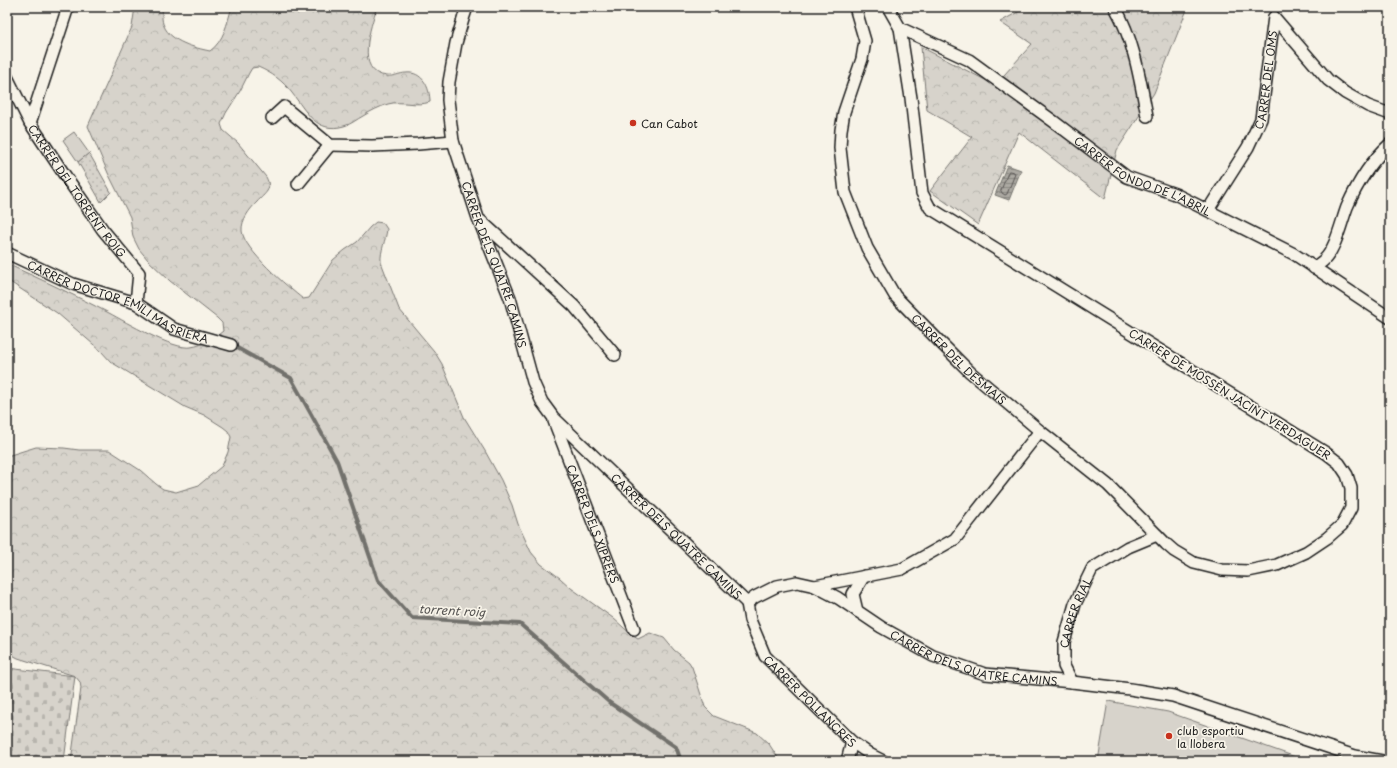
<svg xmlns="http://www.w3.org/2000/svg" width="1397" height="768" font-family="'Playpen Sans',sans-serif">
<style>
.forest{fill:url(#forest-crowns);stroke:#7a7874}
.cemetery{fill:url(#cemetery-stones);stroke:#7a7874}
.park{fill:url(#park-dots);stroke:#7a7874}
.pitch{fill:#d7d3cb;stroke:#7a7874}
.water{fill:url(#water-rules);stroke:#72716c}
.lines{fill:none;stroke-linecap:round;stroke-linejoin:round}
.shore{stroke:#565452;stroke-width:1}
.stream{stroke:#72716c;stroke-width:4}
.minor-casing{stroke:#1c1c1c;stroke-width:14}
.minor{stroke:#f7f3e8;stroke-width:11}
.poi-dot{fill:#c8321e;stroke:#f7f3e8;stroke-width:1.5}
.labels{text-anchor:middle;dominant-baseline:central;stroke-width:3.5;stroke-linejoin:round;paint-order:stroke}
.street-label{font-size:11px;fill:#1c1c1c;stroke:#f7f3e8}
.poi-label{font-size:11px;fill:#1c1c1c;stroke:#f7f3e8;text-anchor:start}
.water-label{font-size:12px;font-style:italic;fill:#565452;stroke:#f7f3e8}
</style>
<defs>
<pattern id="forest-crowns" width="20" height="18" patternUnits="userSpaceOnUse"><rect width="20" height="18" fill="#d7d3cb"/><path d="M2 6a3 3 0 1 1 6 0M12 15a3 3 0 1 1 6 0" fill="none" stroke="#b8b5ae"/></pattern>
<pattern id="cemetery-stones" width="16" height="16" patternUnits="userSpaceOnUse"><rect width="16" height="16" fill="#d7d3cb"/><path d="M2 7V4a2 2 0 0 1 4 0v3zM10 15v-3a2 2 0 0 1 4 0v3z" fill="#b8b5ae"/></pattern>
<pattern id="park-dots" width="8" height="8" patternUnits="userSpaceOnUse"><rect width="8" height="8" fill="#d7d3cb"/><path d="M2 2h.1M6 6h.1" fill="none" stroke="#b8b5ae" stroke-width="1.8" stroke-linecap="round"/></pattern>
<pattern id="water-rules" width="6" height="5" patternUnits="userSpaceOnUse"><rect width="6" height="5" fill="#aca9a2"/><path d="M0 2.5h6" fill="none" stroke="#8b8983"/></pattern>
</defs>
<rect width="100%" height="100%" fill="#f7f3e8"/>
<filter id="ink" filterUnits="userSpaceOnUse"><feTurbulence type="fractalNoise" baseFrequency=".025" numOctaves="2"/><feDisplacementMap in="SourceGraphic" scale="8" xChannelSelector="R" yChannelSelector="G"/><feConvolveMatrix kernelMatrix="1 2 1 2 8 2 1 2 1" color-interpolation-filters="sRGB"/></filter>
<g filter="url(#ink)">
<g class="forest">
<path d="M135,7H163C162,13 161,20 164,26C171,42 195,48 210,51C224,41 227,23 232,7H377C371,26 354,73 387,76C393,77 400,73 406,73C422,71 430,87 430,102C416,107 402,100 388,104C379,107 371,111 363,116C357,119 352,124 344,126C316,134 306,111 292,93C283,81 272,73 258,67L252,68L249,73L240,91L226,113L221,124L223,130L238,143L266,177C273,190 265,193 257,202C250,209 241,220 242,231C244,250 288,287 303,299L309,298L333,260L345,250L357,242L370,227L376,222L383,223L387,229C386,240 380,251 381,262L399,309L434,351L442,364L464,417L485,451L501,480L512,505L518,524L531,552L541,564L560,578L571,588L613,618L633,636L638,639L650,633L664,638L674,650L689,662L692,667L705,707L714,716L757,733L769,744L780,761H71L81,688L80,682L75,676L18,658L7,652V456L36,447L64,448L79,450H109L140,470L156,484L163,489L176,492L199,485L222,466L228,452L231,437L228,431L223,427L204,415L185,407L111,362L101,351L57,313L7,280V264C41,279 76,296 109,313C126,322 173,350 191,347C204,345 213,339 223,331L222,323L217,318L170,281L148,260L139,249L133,237L130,217L108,173L88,126L132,27Z"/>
<polygon points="1027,7 1188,7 1154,93 1117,150 1105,199 1019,132 978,225 930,191 972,137 927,110 921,47 995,85 1032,44 1000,22"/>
</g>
<polygon class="cemetery" points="7,668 75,676 64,761 7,761"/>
<polygon class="park" points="89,153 111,192 101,202 78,162"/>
<g class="pitch">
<polygon points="74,132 89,153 78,162 63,140"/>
<polygon points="1108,701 1168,712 1307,761 1098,761"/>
</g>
<polygon class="water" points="1007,165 1021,170 1009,200 995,195"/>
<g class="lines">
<polygon class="shore" points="1009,171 1014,172 1015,174 1007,194 1005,195 1002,193 1001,191"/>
<polyline class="stream" points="232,345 291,378 337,461 378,580 412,618 520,624 610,703 676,747 681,761"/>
<defs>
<g id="minor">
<path id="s1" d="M467,7L464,16L456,43L449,82L448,100L453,141L478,218L510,298L533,382L542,402L553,417L747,603L755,597L777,586L797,582L815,586L838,598L881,627L933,656L985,674L1072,682L1130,689L1173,696L1355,756L1382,761"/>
<path id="s2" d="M855,7L865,41L862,59L844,112L841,130L840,148L845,192L867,248L895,296L939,341L970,372L1040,431L1108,485L1166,544L1174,551L1194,563L1222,570L1248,571L1277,565L1306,552L1327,538L1342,525L1351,508V488L1347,475L1339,463L1326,453L930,208L922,193L911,98L900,28L888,7"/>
<path d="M1115,7C1134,40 1140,79 1147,116"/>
<path id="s3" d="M900,28L969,60L1053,121L1127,177L1175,194L1294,254L1390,318"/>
<path id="s4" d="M7,77L30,123L64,174L103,230L139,273L136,303"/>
<polyline points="272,118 284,107 330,145 372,146 418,144 453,141"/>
<polyline points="30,123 68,7"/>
<polyline points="298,184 330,145"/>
<path id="s5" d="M1208,210L1248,147L1261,119L1274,17L1328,80L1345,93L1368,106L1390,114"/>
<polyline points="481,221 574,306 615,355"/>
<path id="s6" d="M7,253L73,284L136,303L174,329L231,345"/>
<path d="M1314,268C1317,265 1321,263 1324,260C1336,248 1341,223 1347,207C1357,184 1371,161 1390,144"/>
<path id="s7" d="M554,421L634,629"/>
<polyline points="815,586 902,569 955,539 1040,431"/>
<path id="s8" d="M747,603L750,620L765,656L852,742L871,755L883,761"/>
<polyline points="857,611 853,594 864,576"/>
<path id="s9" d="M1072,682L1064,666V642L1075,604L1092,569L1128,547L1157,535"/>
<polyline points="847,761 852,742"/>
</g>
</defs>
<use href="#minor" class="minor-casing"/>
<use href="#minor" class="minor"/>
</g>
</g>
<g class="poi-dot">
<circle cx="633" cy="123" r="4"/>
<circle cx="1169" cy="736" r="4"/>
</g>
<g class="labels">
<g class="street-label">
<text stroke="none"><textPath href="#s5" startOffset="145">CARRER DEL OMS</textPath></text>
<text stroke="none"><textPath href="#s3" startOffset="286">CARRER FONDO DE L'ABRIL</textPath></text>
<text stroke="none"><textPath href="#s4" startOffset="134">CARRER DEL TORRENT ROIG</textPath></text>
<text stroke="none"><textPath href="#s1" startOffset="267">CARRER DELS QUATRE CAMINS</textPath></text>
<text stroke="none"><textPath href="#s6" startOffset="122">CARRER DOCTOR EMILI MASRIERA</textPath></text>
<text stroke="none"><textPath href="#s2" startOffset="396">CARRER DEL DESMAIS</textPath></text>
<text transform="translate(1230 394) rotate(32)">CARRER DE MOSSÈN JACINT VERDAGUER</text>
<text stroke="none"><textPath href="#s7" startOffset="110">CARRER DELS XIPRERS</textPath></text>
<text stroke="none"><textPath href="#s1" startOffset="603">CARRER DELS QUATRE CAMINS</textPath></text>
<text stroke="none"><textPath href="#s9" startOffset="73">CARRER RIAL</textPath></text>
<text stroke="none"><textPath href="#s1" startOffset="951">CARRER DELS QUATRE CAMINS</textPath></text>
<text stroke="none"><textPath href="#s8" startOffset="120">CARRER POLLANCRES</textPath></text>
</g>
<g class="poi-label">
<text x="641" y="123">Can Cabot</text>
<text x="1177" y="730">club esportiu<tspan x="1177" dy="13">la llobera</tspan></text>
</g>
<g class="water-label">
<text transform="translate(452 610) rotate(3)">torrent roig</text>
</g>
</g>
<rect width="1397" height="768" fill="none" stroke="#f7f3e8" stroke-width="24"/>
<rect x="12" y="12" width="1373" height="744" fill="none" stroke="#1c1c1c" stroke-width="1.5" filter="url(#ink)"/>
</svg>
